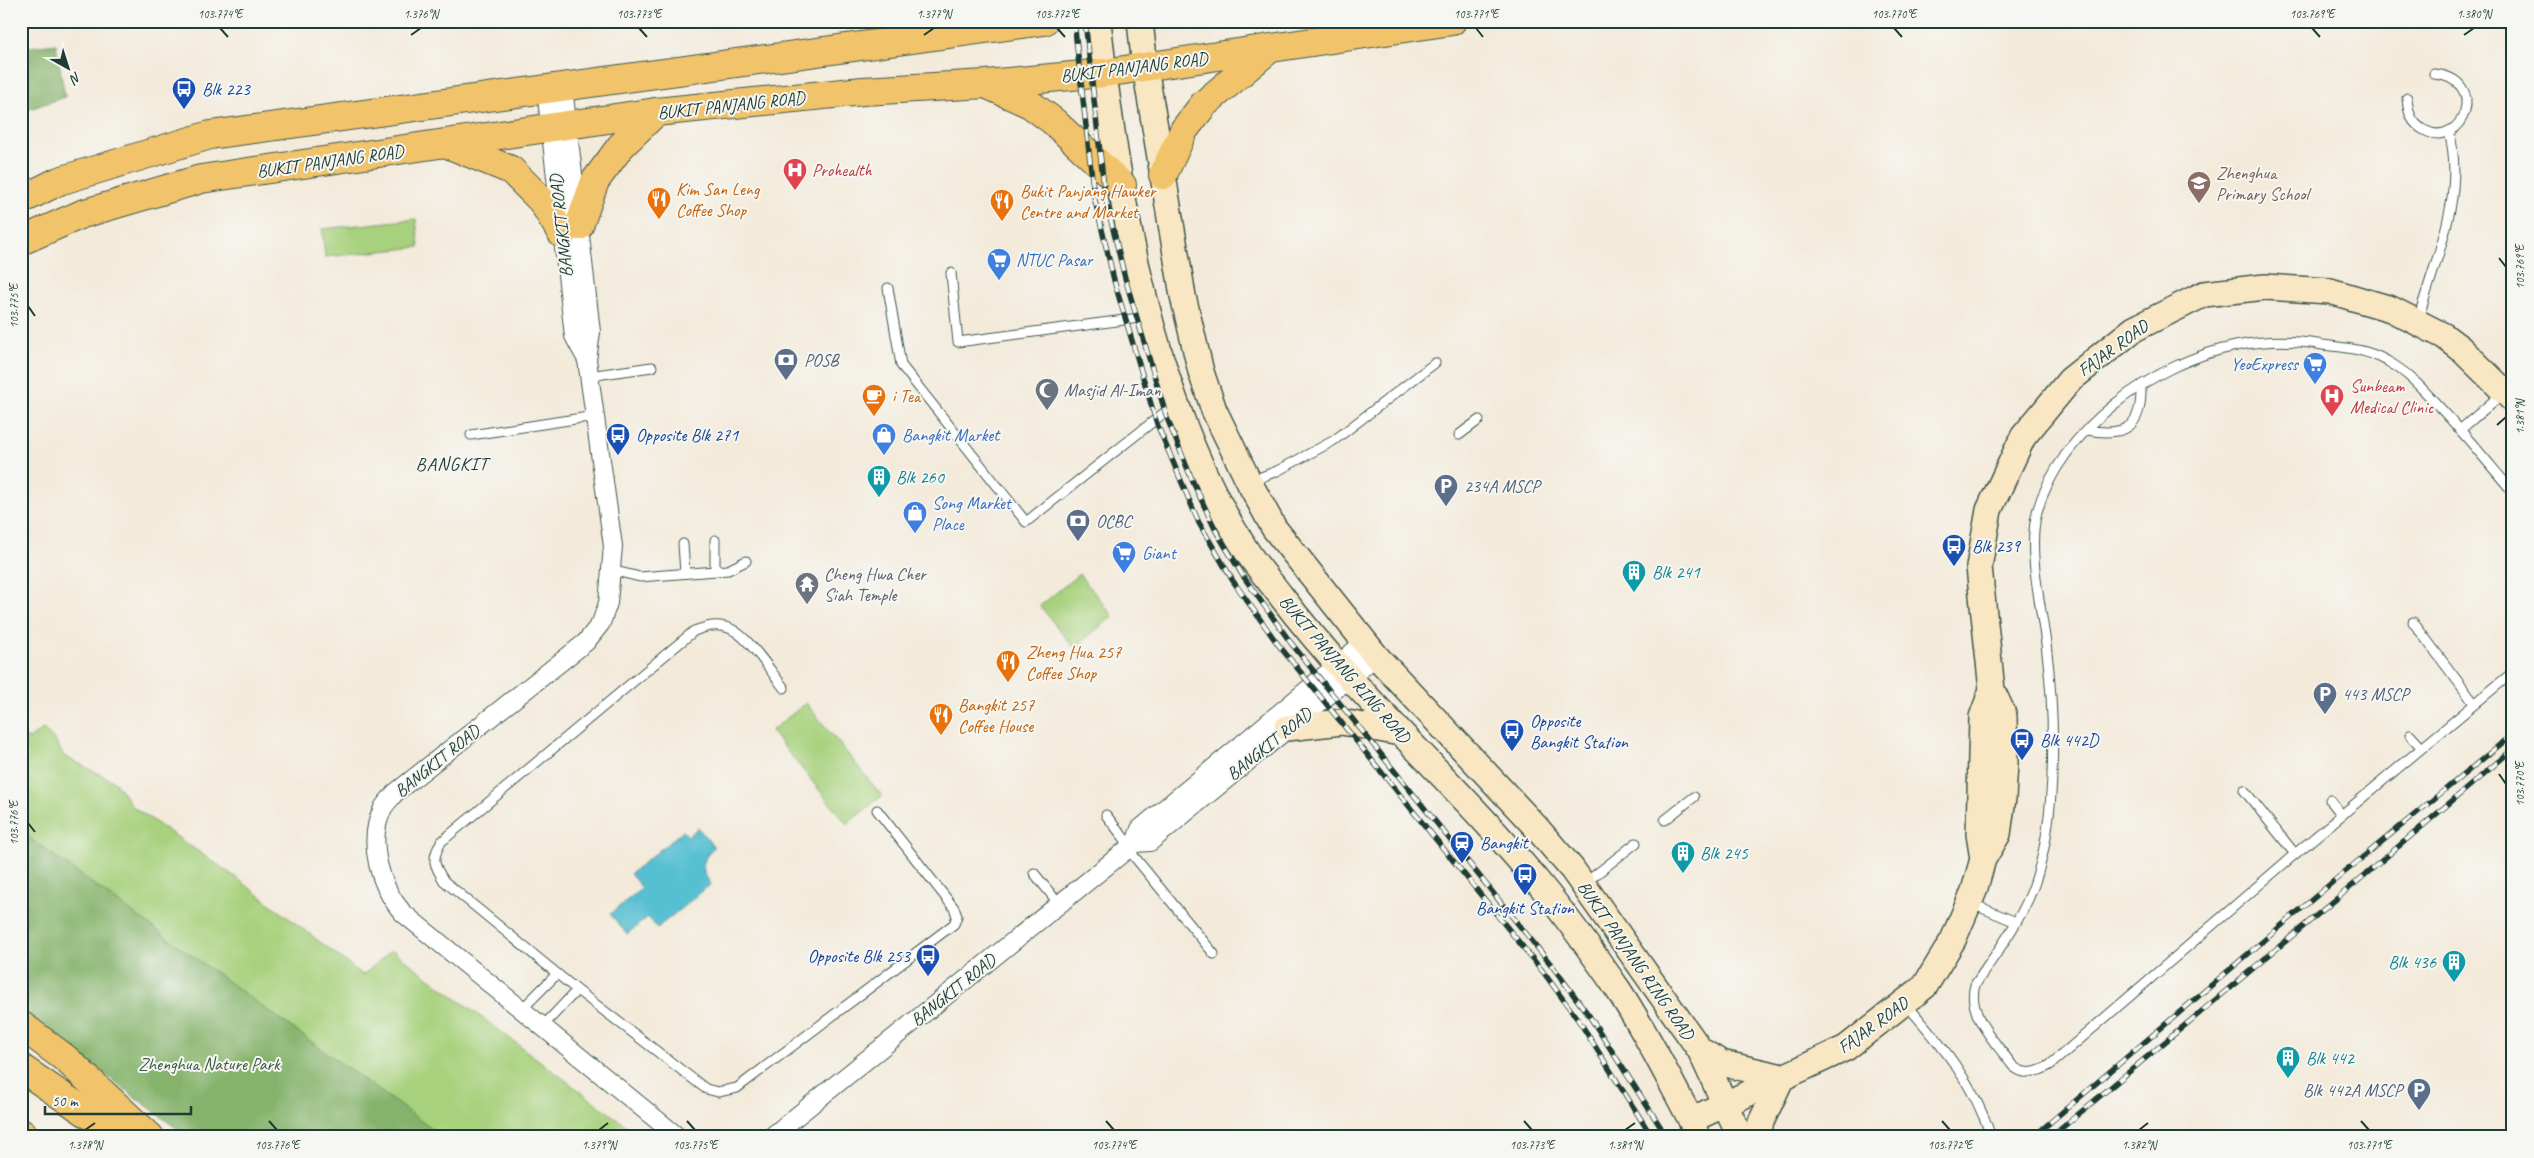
<svg xmlns="http://www.w3.org/2000/svg" width="2534" height="1158" font-family="Caveat,sans-serif">
<style>
.green{fill:#a7d17d;stroke:#638758}
.forest{fill:#85b36c;stroke:#527850}
.water{fill:#57c0d3;stroke:#3b7e84}
.lines{fill:none;stroke-linecap:round;stroke-linejoin:round}
.lane-casing{stroke:#3f574d;stroke-width:11}
.street-casing{stroke:#3f574d;stroke-width:20}
.secondary-casing{stroke:#3f574d;stroke-width:28}
.primary-casing{stroke:#3f574d;stroke-width:30}
.highway-casing{stroke:#3f574d;stroke-width:30}
.lane{stroke:#fff;stroke-width:9}
.street{stroke:#fff;stroke-width:18}
.secondary{stroke:#f9e7c3;stroke-width:25}
.primary{stroke:#f1c36a;stroke-width:28}
.highway{stroke:#f1c36a;stroke-width:28}
.rail-casing{stroke:#1f3d34;stroke-width:5.5}
.rail{stroke:#f6f6f2;stroke-width:4;stroke-dasharray:11;stroke-linecap:butt}
.ticks{fill:none;stroke:#1f3d34;stroke-width:2}
.labels{text-anchor:middle;dominant-baseline:central;stroke-width:4;stroke-linejoin:round;paint-order:stroke}
.street-label{font-size:18px;fill:#1f3d34;stroke:#f6f6f2}
.transit-label{font-size:18px;fill:#164399;stroke:#f6f6f2;text-anchor:start}
.health-label{font-size:18px;fill:#be3a42;stroke:#f6f6f2;text-anchor:start}
.education-label{font-size:18px;fill:#785e54;stroke:#f6f6f2;text-anchor:start}
.food-label{font-size:18px;fill:#c56008;stroke:#f6f6f2;text-anchor:start}
.shop-label{font-size:18px;fill:#366cbe;stroke:#f6f6f2;text-anchor:start}
.service-label{font-size:18px;fill:#4e5e75;stroke:#f6f6f2;text-anchor:start}
.worship-label{font-size:18px;fill:#5b616d;stroke:#f6f6f2;text-anchor:start}
.culture-label{font-size:18px;fill:#0d838f;stroke:#f6f6f2;text-anchor:start}
.park-label{font-size:18px;fill:#3a5b43;stroke:#f6f6f2}
.neighbourhood-label{font-size:19px;letter-spacing:1px;fill:#1f3d34;stroke:#f6f6f2}
.neatline{fill:none;stroke:#1f3d34;stroke-width:2}
.ticks-label{font-size:12px;text-anchor:middle;fill:#1f3d34}
</style>
<rect width="100%" height="100%" fill="#f6f6f2"/>
<filter id="ink" filterUnits="userSpaceOnUse"><feTurbulence type="fractalNoise" baseFrequency=".02" numOctaves="2"/><feDisplacementMap in="SourceGraphic" scale="10" xChannelSelector="R" yChannelSelector="G"/><feConvolveMatrix kernelMatrix="1 2 1 2 8 2 1 2 1" color-interpolation-filters="sRGB"/></filter>
<filter id="wash" filterUnits="userSpaceOnUse"><feTurbulence type="fractalNoise" baseFrequency=".0096" numOctaves="4" result="noise"/><feDisplacementMap in="SourceGraphic" scale="20" xChannelSelector="R" yChannelSelector="G"/><feGaussianBlur stdDeviation="1.12" result="paint"/><feColorMatrix in="noise" values="0 0 0 0 0 0 0 0 0 0 0 0 0 0 0 0 0 1.4 0 .05"/><feComposite in="paint" operator="in"/></filter>
<g filter="url(#wash)">
<rect width="100%" height="100%" fill="#f3eada"/>
<g class="green">
<polygon points="416,219 419,247 325,257 322,229"/>
<polygon points="1079,574 1113,616 1074,648 1040,606"/>
<polygon points="806,703 882,796 847,824 771,731"/>
<polygon points="43,729 54,739 64,756 115,782 133,807 234,876 363,975 392,950 641,1137 443,1137 21,832 21,734 29,739"/>
</g>
<g class="forest">
<polygon points="56,44 65,97 21,112 21,48"/>
<polygon points="21,832 443,1137 188,1137 21,1011"/>
</g>
<path class="water" d="M698,828L714,847C701,860 700,870 711,884L657,928L648,917L627,934L610,914L642,888L630,874L683,831L688,836Z"/>
</g>
<g filter="url(#ink)">
<g class="lines">
<defs>
<g id="lane">
<path d="M2407,98C2408,112 2411,123 2424,130C2462,151 2491,79 2434,74"/>
<polyline points="951,273 958,342 1147,317"/>
<polyline points="888,288 901,365 1026,522 1174,405"/>
<path d="M2418,320C2435,259 2466,196 2449,131"/>
<polyline points="589,376 652,367"/>
<path d="M2087,430C2126,437 2142,427 2141,387"/>
<polyline points="2460,430 2503,393"/>
<polyline points="471,435 595,416"/>
<polyline points="1459,435 1479,420"/>
<polyline points="1251,481 1277,471 1333,441 1435,363"/>
<path d="M2513,492C2490,465 2468,438 2444,412C2426,393 2411,374 2387,361C2367,349 2346,348 2323,345C2294,340 2265,340 2236,346C2154,362 2060,430 2037,512C2027,551 2041,604 2046,644C2055,715 2058,817 2034,885C2021,921 1996,953 1975,985C1966,1015 1996,1042 2012,1065C2024,1077 2037,1073 2050,1065L2295,854L2513,672"/>
<polyline points="715,540 715,571"/>
<polyline points="683,544 685,573"/>
<polyline points="611,570 640,577 728,570 746,561"/>
<polyline points="2413,622 2474,703"/>
<path d="M784,688C771,672 745,630 725,627C713,624 705,627 694,631L441,842C431,860 434,865 444,881L577,990L706,1089L718,1092L737,1088L954,924L957,916L954,908L877,810"/>
<polyline points="2410,735 2421,747"/>
<polyline points="2244,790 2295,854"/>
<polyline points="2330,800 2342,815"/>
<polyline points="1106,815 1131,847"/>
<polyline points="1665,820 1694,797"/>
<polyline points="1128,849 1214,954"/>
<polyline points="1034,873 1059,904"/>
<polyline points="1585,883 1636,843"/>
<polyline points="1970,903 2016,922"/>
<path d="M1905,1003C1941,1044 1975,1084 1991,1137"/>
<polyline points="521,1010 557,974"/>
<polyline points="542,1027 577,990"/>
</g>
<g id="street">
<path d="M563,87L591,332L587,360L613,546L608,603L601,623L586,642L395,793C391,798 386,803 383,808C366,842 380,887 403,913L678,1137"/>
<polyline points="546,89 574,336 587,360"/>
<polyline points="1135,843 1150,842 1376,656"/>
<polyline points="771,1137 1135,843 1140,829 1365,642"/>
</g>
<g id="secondary">
<path d="M1098,21C1116,191 1152,404 1246,550C1256,566 1269,580 1281,596C1360,700 1460,786 1542,887C1569,920 1595,956 1619,991C1646,1032 1668,1077 1691,1120L1697,1137"/>
<polyline points="1140,21 1145,67 1183,296 1201,372 1214,410 1249,482 1274,528 1376,656 1535,826 1572,869 1700,1050 1740,1137"/>
<polyline points="1287,728 1342,722 1400,733"/>
<polyline points="1983,859 1979,834 1982,717 1992,690"/>
<polyline points="1700,1050 1721,1063 1782,1077"/>
<polyline points="1691,1120 1846,1048 1925,986 1953,940 1974,891 1983,859 1998,834 2003,798 2005,762 2004,716 1992,690 1979,567 1989,510 2023,437 2070,380 2134,329 2204,294 2265,287 2330,291 2391,309 2444,336 2460,348 2513,400"/>
<polyline points="1757,1137 1761,1122 1782,1077"/>
</g>
<g id="primary">
<polyline points="988,85 1030,104 1053,121 1122,185"/>
<polyline points="450,145 511,170 542,201 562,234"/>
<polyline points="1163,175 1184,130 1204,104 1268,50"/>
<polyline points="21,200 59,181 210,135 1044,21"/>
<polyline points="579,226 595,181 621,146 656,112"/>
<polyline points="21,241 82,214 201,179 656,112 863,91 986,84 1104,73 1452,21"/>
</g>
<g id="highway">
<polyline points="21,1025 66,1059 150,1137"/>
<polyline points="21,1068 122,1137"/>
<polyline points="21,1133 26,1137"/>
</g>
</defs>
<use href="#lane" class="lane-casing"/>
<use href="#street" class="street-casing"/>
<use href="#secondary" class="secondary-casing"/>
<use href="#primary" class="primary-casing"/>
<use href="#highway" class="highway-casing"/>
<use href="#lane" class="lane"/>
<use href="#street" class="street"/>
<use href="#secondary" class="secondary"/>
<use href="#primary" class="primary"/>
<use href="#highway" class="highway"/>
<defs>
<g id="rail">
<polyline points="1074,21 1094,196 1115,284 1157,424 1199,523 1233,581 1277,643 1544,973 1581,1024 1652,1137"/>
<polyline points="1085,21 1105,196 1125,278 1167,418 1193,482 1216,531 1243,576 1291,643 1553,967 1590,1017 1667,1137"/>
<polyline points="2033,1137 2335,880 2513,734"/>
<polyline points="2051,1137 2359,880 2513,749"/>
</g>
</defs>
<use href="#rail" class="rail-casing"/>
<use href="#rail" class="rail"/>
</g>
</g>
<path class="ticks" d="M220,28L228,37M639,28L647,37M1057,28L1065,37M1476,28L1483,37M1894,28L1902,37M2312,28L2320,37M411,35L421,28M924,35L934,28M2464,35L2474,28M2499,258L2506,267M28,306L35,316M2497,425L2506,417M2499,774L2506,784M28,823L35,832M269,1121L277,1130M687,1121L695,1130M1106,1121L1114,1130M1524,1121L1532,1130M1942,1121L1950,1130M2361,1121L2369,1130M85,1130L95,1123M599,1130L608,1123M1625,1130L1635,1123M2139,1130L2148,1123"/>
<defs>
<symbol id="bus-pin" viewBox="-11 -11 22 30"><path d="M0 17L-7.5 6A9.5 9.5 0 1 1 7.5 6Z" fill="#1a4fb4" stroke="#f6f6f2"/><path d="M-5-6H5V4H4V6H2V4H-2V6H-4V4H-5ZM-3.5-4V0h7V-4ZM-3.5 1.2v1.5H-2V1.2ZM2 1.2v1.5H3.5V1.2Z" fill="#fff"/></symbol>
<symbol id="hospital-pin" viewBox="-11 -11 22 30"><path d="M0 17L-7.5 6A9.5 9.5 0 1 1 7.5 6Z" fill="#e0444e" stroke="#f6f6f2"/><path d="M-5-5h3v3.5h4V-5h3V5h-3V1.5h-4V5h-3Z" fill="#fff"/></symbol>
<symbol id="school-pin" viewBox="-11 -11 22 30"><path d="M0 17L-7.5 6A9.5 9.5 0 1 1 7.5 6Z" fill="#8d6e63" stroke="#f6f6f2"/><path d="M0-5L7-2L0 1L-7-2ZM-4 1L0 2.5L4 1V4Q0 6-4 4Z" fill="#fff"/></symbol>
<symbol id="restaurant-pin" viewBox="-11 -11 22 30"><path d="M0 17L-7.5 6A9.5 9.5 0 1 1 7.5 6Z" fill="#e8710a" stroke="#f6f6f2"/><path d="M-5-6h1v4h1v-4h1v4h1v-4h1v5L-1.5 .5V6h-2V.5L-5-1ZM5-6V6H3V1.5H1.5Q1.5-4 5-6Z" fill="#fff"/></symbol>
<symbol id="supermarket-pin" viewBox="-11 -11 22 30"><path d="M0 17L-7.5 6A9.5 9.5 0 1 1 7.5 6Z" fill="#3f7fe0" stroke="#f6f6f2"/><path d="M-6-5.5h2.5l.6 2H6L4.5 2H-2.5L-4.4-4H-6ZM-1.5 3.2a1.3 1.3 0 1 0 .1 0ZM3 3.2a1.3 1.3 0 1 0 .1 0Z" fill="#fff"/></symbol>
<symbol id="bank-pin" viewBox="-11 -11 22 30"><path d="M0 17L-7.5 6A9.5 9.5 0 1 1 7.5 6Z" fill="#5c6f8a" stroke="#f6f6f2"/><path d="M-6-4H6V4H-6ZM0-2.3a2.3 2.3 0 1 0 0 4.6a2.3 2.3 0 1 0 0-4.6Z" fill="#fff"/></symbol>
<symbol id="mosque-pin" viewBox="-11 -11 22 30"><path d="M0 17L-7.5 6A9.5 9.5 0 1 1 7.5 6Z" fill="#6b7280" stroke="#f6f6f2"/><path d="M3.5-4.9A6 6 0 1 0 3.5 4.9A5 5 0 1 1 3.5-4.9Z" fill="#fff"/></symbol>
<symbol id="cafe-pin" viewBox="-11 -11 22 30"><path d="M0 17L-7.5 6A9.5 9.5 0 1 1 7.5 6Z" fill="#e8710a" stroke="#f6f6f2"/><path d="M-5.5-4.5H6V0H3Q3 3.5 0 3.5H-2.5Q-5.5 3.5-5.5 0ZM3-3.2v2h1.7v-2ZM-6 4.5H4V6H-6Z" fill="#fff"/></symbol>
<symbol id="shop-pin" viewBox="-11 -11 22 30"><path d="M0 17L-7.5 6A9.5 9.5 0 1 1 7.5 6Z" fill="#3f7fe0" stroke="#f6f6f2"/><path d="M-5-2.5h2.3a2.7 3.5 0 0 1 5.4 0H5L5.5 6h-11ZM-1.5-2.5h3a1.5 2.3 0 0 0-3 0Z" fill="#fff"/></symbol>
<symbol id="building-pin" viewBox="-11 -11 22 30"><path d="M0 17L-7.5 6A9.5 9.5 0 1 1 7.5 6Z" fill="#0f9aa8" stroke="#f6f6f2"/><path d="M-4-6H4V6H1V3H-1V6H-4ZM-2.5-4.3h1.7v1.8h-1.7ZM.8-4.3h1.7v1.8H.8ZM-2.5-1h1.7V.8h-1.7ZM.8-1h1.7V.8H.8Z" fill="#fff"/></symbol>
<symbol id="parking-pin" viewBox="-11 -11 22 30"><path d="M0 17L-7.5 6A9.5 9.5 0 1 1 7.5 6Z" fill="#5c6f8a" stroke="#f6f6f2"/><path d="M-3.5-5.5H1a3.5 3.5 0 0 1 0 7H-1V5.5H-3.5ZM-1-3.4V-.6H.8a1.4 1.4 0 0 0 0-2.8Z" fill="#fff"/></symbol>
<symbol id="temple-pin" viewBox="-11 -11 22 30"><path d="M0 17L-7.5 6A9.5 9.5 0 1 1 7.5 6Z" fill="#6b7280" stroke="#f6f6f2"/><path d="M0-6L5-2H3V0L6.5 2.5H4V6H1.5V3h-3V6H-4V2.5H-6.5L-3 0V-2H-5Z" fill="#fff"/></symbol>
<symbol id="station-pin" viewBox="-11 -11 22 30"><path d="M0 17L-7.5 6A9.5 9.5 0 1 1 7.5 6Z" fill="#1a4fb4" stroke="#f6f6f2"/><path d="M-3-6H3Q5-6 5-4V2Q5 4 3 4L4.5 6H3L1.5 4h-3L-3 6H-4.5L-3 4Q-5 4-5 2V-4Q-5-6-3-6ZM-3.5-4v3h7v-3ZM-3.5 1v1.5H-2V1ZM2 1v1.5H3.5V1Z" fill="#fff"/></symbol>
</defs>
<g fill-rule="evenodd">
<use href="#bus-pin" x="170" y="75" width="28" height="38"/>
<use href="#hospital-pin" x="781" y="156" width="28" height="38"/>
<use href="#school-pin" x="2185" y="169" width="28" height="38"/>
<use href="#restaurant-pin" x="645" y="185" width="28" height="38"/>
<use href="#restaurant-pin" x="988" y="187" width="28" height="38"/>
<use href="#supermarket-pin" x="985" y="246" width="28" height="38"/>
<use href="#bank-pin" x="772" y="346" width="28" height="38"/>
<use href="#supermarket-pin" x="2301" y="350" width="28" height="38"/>
<use href="#mosque-pin" x="1033" y="376" width="28" height="38"/>
<use href="#cafe-pin" x="860" y="382" width="28" height="38"/>
<use href="#hospital-pin" x="2318" y="382" width="28" height="38"/>
<use href="#bus-pin" x="604" y="421" width="28" height="38"/>
<use href="#shop-pin" x="870" y="421" width="28" height="38"/>
<use href="#building-pin" x="865" y="463" width="28" height="38"/>
<use href="#parking-pin" x="1432" y="472" width="28" height="38"/>
<use href="#shop-pin" x="901" y="499" width="28" height="38"/>
<use href="#bank-pin" x="1064" y="507" width="28" height="38"/>
<use href="#bus-pin" x="1940" y="532" width="28" height="38"/>
<use href="#supermarket-pin" x="1110" y="539" width="28" height="38"/>
<use href="#building-pin" x="1620" y="558" width="28" height="38"/>
<use href="#temple-pin" x="793" y="570" width="28" height="38"/>
<use href="#restaurant-pin" x="994" y="648" width="28" height="38"/>
<use href="#parking-pin" x="2311" y="680" width="28" height="38"/>
<use href="#restaurant-pin" x="927" y="701" width="28" height="38"/>
<use href="#bus-pin" x="1498" y="717" width="28" height="38"/>
<use href="#bus-pin" x="2008" y="726" width="28" height="38"/>
<use href="#station-pin" x="1448" y="829" width="28" height="38"/>
<use href="#building-pin" x="1669" y="839" width="28" height="38"/>
<use href="#bus-pin" x="1511" y="861" width="28" height="38"/>
<use href="#bus-pin" x="914" y="942" width="28" height="38"/>
<use href="#building-pin" x="2440" y="948" width="28" height="38"/>
<use href="#building-pin" x="2274" y="1044" width="28" height="38"/>
<use href="#parking-pin" x="2405" y="1076" width="28" height="38"/>
</g>
<g class="labels">
<g class="street-label">
<text transform="translate(1134 67) rotate(-7)">BUKIT PANJANG ROAD</text>
<text transform="translate(731 105) rotate(-6)">BUKIT PANJANG ROAD</text>
<text transform="translate(330 161) rotate(-8)">BUKIT PANJANG ROAD</text>
<text transform="translate(561 226) rotate(-96)">BANGKIT ROAD</text>
<text transform="translate(2113 348) rotate(-36)">FAJAR ROAD</text>
<text transform="translate(1345 669) rotate(49)">BUKIT PANJANG RING ROAD</text>
<text transform="translate(1269 744) rotate(-39)">BANGKIT ROAD</text>
<text transform="translate(437 761) rotate(-39)">BANGKIT ROAD</text>
<text transform="translate(1636 960) rotate(55)">BUKIT PANJANG RING ROAD</text>
<text transform="translate(953 990) rotate(-39)">BANGKIT ROAD</text>
<text transform="translate(1873 1025) rotate(-36)">FAJAR ROAD</text>
</g>
<g class="transit-label">
<text x="202" y="89">Blk 223</text>
<text x="636" y="435">Opposite Blk 271</text>
<text x="1972" y="546">Blk 239</text>
<text x="1530" y="721">Opposite<tspan x="1530" dy="21">Bangkit Station</tspan></text>
<text x="2040" y="740">Blk 442D</text>
<text x="1480" y="843">Bangkit</text>
<text x="1525" y="908" text-anchor="middle">Bangkit Station</text>
<text x="910" y="956" text-anchor="end">Opposite Blk 253</text>
</g>
<g class="health-label">
<text x="812" y="170">Prohealth</text>
<text x="2350" y="386">Sunbeam<tspan x="2350" dy="21">Medical Clinic</tspan></text>
</g>
<g class="education-label">
<text x="2216" y="173">Zhenghua<tspan x="2216" dy="21">Primary School</tspan></text>
</g>
<g class="food-label">
<text x="676" y="189">Kim San Leng<tspan x="676" dy="21">Coffee Shop</tspan></text>
<text x="1020" y="191">Bukit Panjang Hawker<tspan x="1020" dy="21">Centre and Market</tspan></text>
<text x="892" y="396">i Tea</text>
<text x="1026" y="652">Zheng Hua 257<tspan x="1026" dy="21">Coffee Shop</tspan></text>
<text x="958" y="705">Bangkit 257<tspan x="958" dy="21">Coffee House</tspan></text>
</g>
<g class="shop-label">
<text x="1016" y="260">NTUC Pasar</text>
<text x="2298" y="364" text-anchor="end">YeoExpress</text>
<text x="902" y="435">Bangkit Market</text>
<text x="932" y="503">Song Market<tspan x="932" dy="21">Place</tspan></text>
<text x="1142" y="553">Giant</text>
</g>
<g class="service-label">
<text x="804" y="360">POSB</text>
<text x="1464" y="486">234A MSCP</text>
<text x="1096" y="521">OCBC</text>
<text x="2342" y="694">443 MSCP</text>
<text x="2402" y="1090" text-anchor="end">Blk 442A MSCP</text>
</g>
<g class="worship-label">
<text x="1064" y="390">Masjid Al-Iman</text>
<text x="824" y="574">Cheng Hwa Cher<tspan x="824" dy="21">Siah Temple</tspan></text>
</g>
<g class="culture-label">
<text x="896" y="477">Blk 260</text>
<text x="1652" y="572">Blk 241</text>
<text x="1700" y="853">Blk 245</text>
<text x="2436" y="962" text-anchor="end">Blk 436</text>
<text x="2306" y="1058">Blk 442</text>
</g>
<g class="park-label">
<text x="209" y="1064">Zhenghua Nature Park</text>
</g>
<g class="neighbourhood-label">
<text x="452" y="464">BANGKIT</text>
</g>
</g>
<rect width="2534" height="1158" fill="none" stroke="#f6f6f2" stroke-width="55"/>
<g transform="translate(68 68) rotate(141)" stroke="#f6f6f2" stroke-width="4" paint-order="stroke">
<path d="M0-4L9 19L0 12L-9 19Z" fill="#1f3d34"/>
<text y="-8" font-size="14" font-weight="bold" text-anchor="middle" fill="#1f3d34">N</text>
</g>
<path d="M45 1106v8h146v-8" fill="none" stroke="#1f3d34" stroke-width="2.5"/>
<text x="52" y="1106" font-size="15" fill="#1f3d34" stroke="#f6f6f2" stroke-width="4" paint-order="stroke">50 m</text>
<rect x="28" y="28" width="2478" height="1102" class="neatline"/>
<g class="ticks-label">
<text x="220" y="18">103.774°E</text>
<text x="421" y="18">1.376°N</text>
<text x="639" y="18">103.773°E</text>
<text x="934" y="18">1.377°N</text>
<text x="1057" y="18">103.772°E</text>
<text x="1476" y="18">103.771°E</text>
<text x="1894" y="18">103.770°E</text>
<text x="2312" y="18">103.769°E</text>
<text x="2474" y="18">1.380°N</text>
<text transform="translate(2520 267) rotate(-90)" y="4">103.769°E</text>
<text transform="translate(14 306) rotate(-90)" y="4">103.775°E</text>
<text transform="translate(2520 417) rotate(-90)" y="4">1.381°N</text>
<text transform="translate(2520 784) rotate(-90)" y="4">103.770°E</text>
<text transform="translate(14 823) rotate(-90)" y="4">103.776°E</text>
<text x="85" y="1149">1.378°N</text>
<text x="277" y="1149">103.776°E</text>
<text x="599" y="1149">1.379°N</text>
<text x="695" y="1149">103.775°E</text>
<text x="1114" y="1149">103.774°E</text>
<text x="1532" y="1149">103.773°E</text>
<text x="1625" y="1149">1.381°N</text>
<text x="1950" y="1149">103.772°E</text>
<text x="2139" y="1149">1.382°N</text>
<text x="2369" y="1149">103.771°E</text>
</g>
</svg>
